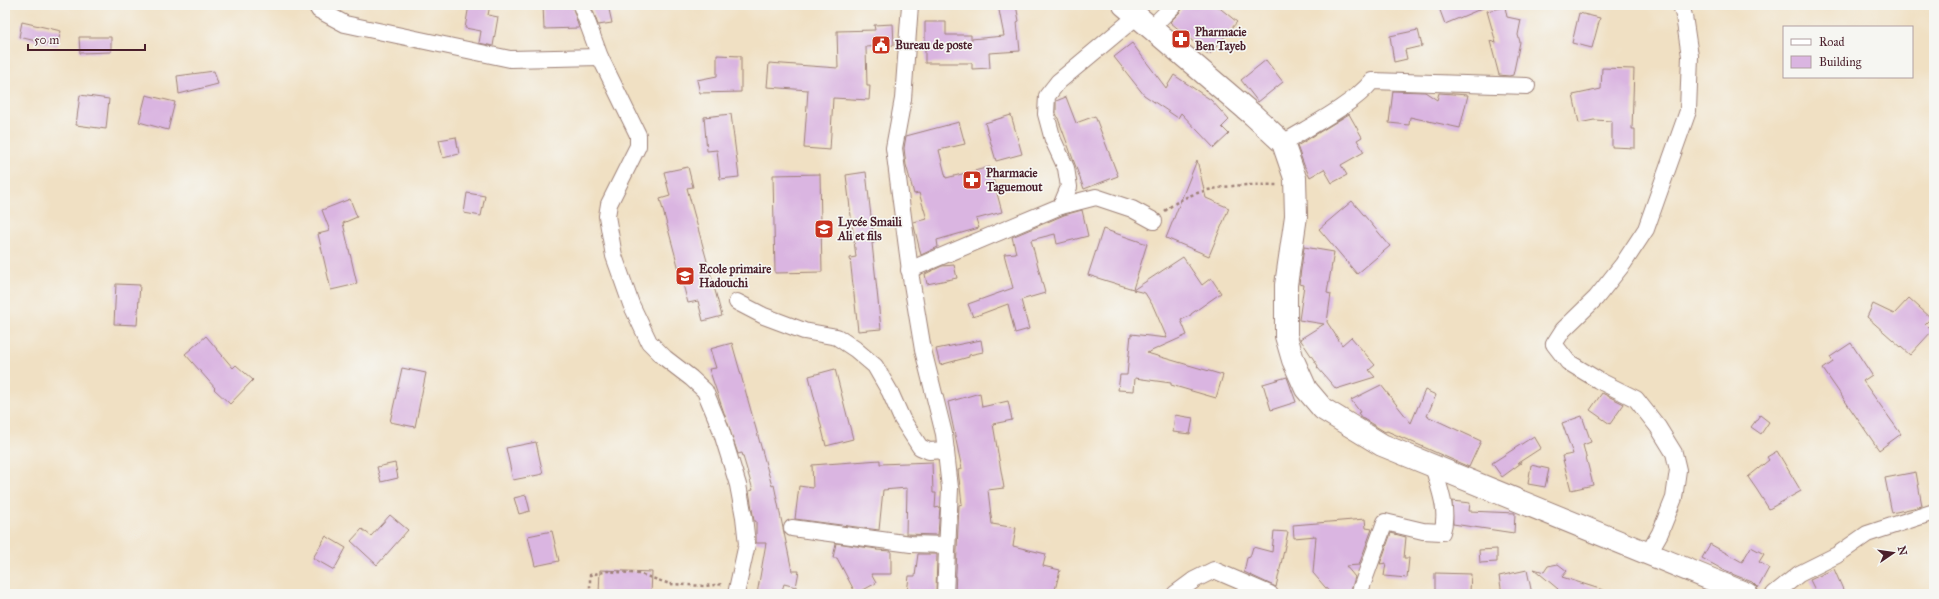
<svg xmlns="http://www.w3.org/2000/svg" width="1939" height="599" font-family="'IM FELL Great Primer',serif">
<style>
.building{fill:#dab5e1}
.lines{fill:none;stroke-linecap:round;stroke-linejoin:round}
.street-casing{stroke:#9d8077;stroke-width:18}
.secondary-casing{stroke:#9d8077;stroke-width:24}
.path{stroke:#9d8077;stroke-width:2.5;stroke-dasharray:3 3;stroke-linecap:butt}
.street{stroke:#fff;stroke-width:16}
.secondary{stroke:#fff;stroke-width:22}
.labels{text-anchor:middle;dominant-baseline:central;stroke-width:3.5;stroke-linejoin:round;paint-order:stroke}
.poi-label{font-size:12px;font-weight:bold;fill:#4a1f2b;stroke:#f6f6f2;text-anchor:start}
</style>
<rect width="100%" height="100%" fill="#f6f6f2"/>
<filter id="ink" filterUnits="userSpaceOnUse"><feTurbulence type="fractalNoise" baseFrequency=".025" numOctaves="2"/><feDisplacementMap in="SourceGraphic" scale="8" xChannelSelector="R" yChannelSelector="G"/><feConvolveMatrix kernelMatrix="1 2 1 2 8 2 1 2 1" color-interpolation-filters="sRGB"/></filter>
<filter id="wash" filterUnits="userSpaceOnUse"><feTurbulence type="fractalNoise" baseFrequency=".012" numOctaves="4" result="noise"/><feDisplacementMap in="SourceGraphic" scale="16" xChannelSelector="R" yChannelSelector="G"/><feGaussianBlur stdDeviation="0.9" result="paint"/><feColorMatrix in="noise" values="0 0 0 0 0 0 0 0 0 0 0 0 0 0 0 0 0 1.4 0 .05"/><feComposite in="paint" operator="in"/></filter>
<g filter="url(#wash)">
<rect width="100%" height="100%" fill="#f0e0c3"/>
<g id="blocks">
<g class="building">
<polygon points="469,5 490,5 488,15 498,17 493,46 479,43 481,31 465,28"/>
<polygon points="543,5 572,5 579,28 544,29"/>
<polygon points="591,5 608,5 612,23 598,25"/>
<polygon points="998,5 1016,5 1019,21 1017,22 1020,51 989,53 990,68 972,69 972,63 925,63 925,22 946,22 946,35 971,35 971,39 1004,36"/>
<polygon points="1183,5 1216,5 1237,22 1209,55 1170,22 1181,11"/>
<polygon points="1438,5 1490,5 1445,24"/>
<polygon points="1505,7 1507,17 1521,20 1518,35 1520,42 1513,75 1509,76 1499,75 1490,41 1496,43 1487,11"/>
<polygon points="1579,13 1600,18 1592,48 1572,43"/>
<polygon points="22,22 61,31 57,46 19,37"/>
<polygon points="893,24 894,45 866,47 867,86 870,86 869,100 833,98 830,150 804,148 808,90 767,87 769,63 838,68 837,31 875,30 874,25"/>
<polygon points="1418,30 1422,46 1405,50 1407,59 1394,62 1390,36"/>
<polygon points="79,37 111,37 111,52 80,53"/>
<polygon points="1132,43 1166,88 1174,75 1211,100 1229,120 1222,127 1229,134 1214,148 1181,113 1178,118 1144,95 1114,57"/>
<polygon points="717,55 741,56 741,92 700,93 697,80 717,76"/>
<polygon points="1266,60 1283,82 1258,102 1241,80"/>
<polygon points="1602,68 1634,69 1632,129 1635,129 1635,148 1612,147 1612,121 1594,120 1579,123 1573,95 1601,89"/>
<polygon points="214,71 218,84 179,94 177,76"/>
<polygon points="1393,91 1425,92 1437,100 1439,93 1468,95 1460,128 1410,117 1409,125 1389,123"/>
<polygon points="80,95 109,99 106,129 76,125"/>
<polygon points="146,95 175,102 168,130 139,122"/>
<polygon points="1066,97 1076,123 1095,116 1118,176 1084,189 1056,113 1056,101"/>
<polygon points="731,114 739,177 720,179 717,150 707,151 704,117"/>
<polygon points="1349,114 1362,137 1357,140 1364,152 1341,165 1347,175 1332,183 1324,169 1310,177 1304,165 1297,146"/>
<polygon points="1011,115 1022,154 996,161 985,123"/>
<polygon points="959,122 965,144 939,150 946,178 990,167 1002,212 976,219 979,228 937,240 938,247 921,255 913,222 927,219 919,193 914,194 906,165 904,148 906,136"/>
<polygon points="456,137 459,154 443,158 439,140"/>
<polygon points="1197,160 1206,198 1229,208 1209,256 1166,238"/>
<polygon points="688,167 693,187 687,188 722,316 703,321 698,301 688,303 660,199 670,196 664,172"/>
<polygon points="866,172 874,243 872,243 881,329 858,331 850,258 856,257 846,175"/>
<polygon points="820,174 822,272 775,273 773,175"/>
<polygon points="467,193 485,196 481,216 464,213"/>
<polygon points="350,199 357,217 343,223 357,284 331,290 318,234 330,231 322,210"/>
<polygon points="1352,201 1390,246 1357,274 1319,229"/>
<polygon points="1082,210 1088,236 1057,244 1055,234 1031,240 1045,293 1021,300 1029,329 1015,333 1008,304 973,317 968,304 1013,288 1004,254 1016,253 1012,237 1064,215"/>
<polygon points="1103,229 1147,244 1133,289 1088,275"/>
<polygon points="1304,247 1334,252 1327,293 1331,294 1327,322 1342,345 1351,337 1375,365 1369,370 1375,377 1336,389 1317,367 1318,366 1300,339 1324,324 1299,320 1304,285 1299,284"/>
<polygon points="1183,257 1202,285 1211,278 1221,293 1191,314 1191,315 1181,320 1187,335 1147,353 1223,375 1216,398 1171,385 1171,383 1135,378 1134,391 1118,390 1120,375 1127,375 1131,334 1167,338 1153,306 1145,293 1133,290"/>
<polygon points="954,265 957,278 927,284 925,274 942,266"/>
<polygon points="116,284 140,285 137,325 114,324"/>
<polygon points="1909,298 1931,318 1925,324 1932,331 1910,355 1867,317 1873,304 1894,314"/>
<polygon points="206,336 233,368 236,365 253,380 230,404 214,389 215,388 185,354"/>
<polygon points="981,340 983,352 969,355 969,357 940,365 936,349"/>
<polygon points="732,343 772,486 774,485 792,571 799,571 796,587 784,584 781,594 757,594 766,543 756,543 756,521 754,521 749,491 753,490 742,453 738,454 709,369 716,368 710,349"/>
<polygon points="1851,343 1872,375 1863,381 1901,434 1879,450 1823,369 1833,362 1830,357"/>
<polygon points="402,368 426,373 415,427 390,422"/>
<polygon points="835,369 853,439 826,446 809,376"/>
<polygon points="1287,377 1296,402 1271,410 1263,384"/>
<polygon points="1381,385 1411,423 1425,390 1436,395 1427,416 1481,441 1469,467 1387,431 1385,432 1362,418 1358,413 1360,412 1351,400"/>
<polygon points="980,393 982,407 1008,401 1012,420 993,424 1004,488 988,490 992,524 1016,528 1013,546 1046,554 1043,566 1060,570 1054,594 955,594 959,505 962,504 958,470 962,469 948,402"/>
<polygon points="1602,393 1624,404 1610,424 1590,410"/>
<polygon points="1175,415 1193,418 1190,434 1173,432"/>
<polygon points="1760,415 1769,422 1761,434 1751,427"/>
<polygon points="1582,416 1591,442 1583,445 1593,485 1571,490 1562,456 1573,454 1562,423"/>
<polygon points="1534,436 1541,448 1518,463 1521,463 1502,477 1492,463"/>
<polygon points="536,442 543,474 513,480 506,448"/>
<polygon points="1777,451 1801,491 1769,509 1757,490 1748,477 1769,460 1767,457"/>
<polygon points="880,460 880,464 932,462 933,493 936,493 935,508 940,507 938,535 906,534 907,488 883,490 879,530 795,519 799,486 813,488 812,465"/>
<polygon points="395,463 398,478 381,482 377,467"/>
<polygon points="1531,465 1549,469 1545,487 1528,484"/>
<polygon points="1916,472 1922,506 1892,513 1885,478"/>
<polygon points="526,495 530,511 519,514 514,498"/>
<polygon points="1452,501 1470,503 1469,511 1515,513 1514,533 1453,524"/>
<polygon points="390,515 408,530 377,565 351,541 362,529 371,536"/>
<polygon points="1365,519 1366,528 1372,529 1359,565 1346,566 1355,577 1350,594 1331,594 1313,573 1316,536 1294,538 1293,525"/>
<polygon points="552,531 559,561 535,566 528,536"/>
<polygon points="1274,531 1288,532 1276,587 1244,572 1247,558 1250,557 1253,547 1272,552"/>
<polygon points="1391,533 1406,537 1404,558 1409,558 1407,578 1384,576 1386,563 1380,564"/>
<polygon points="326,536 346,548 334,570 313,558"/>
<polygon points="836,543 877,549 876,550 891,551 891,574 871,574 876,583 856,594 837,558 833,558"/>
<polygon points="1710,544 1742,562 1751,547 1764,554 1759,562 1769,568 1758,588 1752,582 1727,572 1702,558"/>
<polygon points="1497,549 1497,562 1480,563 1479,550"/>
<polygon points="918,554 937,554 936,594 907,593 909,576 915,576"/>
<polygon points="1558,564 1567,571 1562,577 1606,591 1606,594 1557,594 1558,589 1534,569 1544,572 1548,566"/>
<polygon points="1834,569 1845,594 1817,594 1810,580"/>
<polygon points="600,570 652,572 651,594 599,594"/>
<polygon points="1527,570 1532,594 1502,594 1499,576"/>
<polygon points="1435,573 1471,574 1470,591 1460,591 1460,594 1435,594"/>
</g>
</g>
</g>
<g filter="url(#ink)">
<use href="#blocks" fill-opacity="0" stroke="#9d8077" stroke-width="1"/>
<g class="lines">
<defs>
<g id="street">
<polyline points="316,5 319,10 345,24 510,59 600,57"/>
<polyline points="581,5 600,57 638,135 638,146 609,204 607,216 614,256 631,304 649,342 665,358 691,378 705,391 720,427 738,485 744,517 747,544 736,594"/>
<polyline points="910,5 903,99 894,148 911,278 923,350 944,434 950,488 945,594"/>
<polyline points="1151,28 1174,5"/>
<path d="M1283,143C1309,127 1354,104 1372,81L1527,86"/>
<polyline points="1061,206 1096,197 1132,209 1154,221"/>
<polyline points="909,270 1061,206 1069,187 1066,168 1053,140 1046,114 1047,96 1058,82 1137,16"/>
<polyline points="737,302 764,316 804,331 837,337 855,349 875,366 890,392 902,419 920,447 929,451 946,450"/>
<polyline points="792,528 911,544 947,545"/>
<polyline points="1648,554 1660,533 1674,498 1678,470 1674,453 1658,427 1636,399 1598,380 1568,362 1554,344 1563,330 1596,298 1623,264 1646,229 1688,111 1690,56 1684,16 1681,5"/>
<polyline points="1175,594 1194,580 1214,570 1270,594"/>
<path d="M1359,594L1385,522L1423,531L1442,532C1449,510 1439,488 1433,466"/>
<polyline points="1774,594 1799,574 1837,555 1867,534 1934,512"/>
</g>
<polyline id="secondary" points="1124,5 1253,115 1283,143 1295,178 1296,216 1286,285 1286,336 1293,360 1306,389 1323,409 1382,445 1747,594"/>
</defs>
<use href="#street" class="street-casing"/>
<use href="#secondary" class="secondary-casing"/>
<g class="path">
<path d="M1165,211C1194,185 1241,184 1278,185"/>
<polyline points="592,594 590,587 590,575 608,571 640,574 670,584 705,586 724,584"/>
</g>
<use href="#street" class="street"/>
<use href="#secondary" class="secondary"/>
</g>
</g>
<defs>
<symbol id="pharmacy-square" viewBox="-11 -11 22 22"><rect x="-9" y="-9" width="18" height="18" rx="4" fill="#c8321e" stroke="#f6f6f2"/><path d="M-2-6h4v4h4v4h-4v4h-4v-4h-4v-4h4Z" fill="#fff"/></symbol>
<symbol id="civic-square" viewBox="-11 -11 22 22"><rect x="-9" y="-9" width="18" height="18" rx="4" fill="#c8321e" stroke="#f6f6f2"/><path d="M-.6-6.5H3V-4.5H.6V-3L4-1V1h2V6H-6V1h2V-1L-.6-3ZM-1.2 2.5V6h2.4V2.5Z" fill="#fff"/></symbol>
<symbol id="school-square" viewBox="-11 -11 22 22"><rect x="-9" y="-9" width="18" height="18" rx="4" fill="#c8321e" stroke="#f6f6f2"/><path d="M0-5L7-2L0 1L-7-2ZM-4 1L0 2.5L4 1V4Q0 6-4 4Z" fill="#fff"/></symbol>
</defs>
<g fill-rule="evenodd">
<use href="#pharmacy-square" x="1170" y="28" width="22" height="22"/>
<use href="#civic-square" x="870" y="34" width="22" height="22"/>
<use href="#pharmacy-square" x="961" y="169" width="22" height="22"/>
<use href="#school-square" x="813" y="218" width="22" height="22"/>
<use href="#school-square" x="674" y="265" width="22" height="22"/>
</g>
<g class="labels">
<g class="poi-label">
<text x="1195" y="32">Pharmacie<tspan x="1195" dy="14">Ben Tayeb</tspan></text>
<text x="895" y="45">Bureau de poste</text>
<text x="986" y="173">Pharmacie<tspan x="986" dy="14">Taguemout</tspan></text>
<text x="838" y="222">Lycée Smaili<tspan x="838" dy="14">Ali et fils</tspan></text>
<text x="699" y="269">Ecole primaire<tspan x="699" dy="14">Hadouchi</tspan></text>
</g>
</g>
<rect width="1939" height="599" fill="none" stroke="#f6f6f2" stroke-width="20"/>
<rect x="1783" y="26" width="130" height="52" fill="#f6f6f2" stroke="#b1a0a2"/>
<rect x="1791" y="39" width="20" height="6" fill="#ffffff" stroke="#b1a0a2"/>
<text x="1819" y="46" font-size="12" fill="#4a1f2b">Road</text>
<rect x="1791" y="56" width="20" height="12" fill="#dab5e1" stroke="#b1a0a2"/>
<text x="1819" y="66" font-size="12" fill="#4a1f2b">Building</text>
<g transform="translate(1893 553) rotate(77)" stroke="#f6f6f2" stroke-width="3" paint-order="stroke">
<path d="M0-3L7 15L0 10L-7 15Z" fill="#4a1f2b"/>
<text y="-6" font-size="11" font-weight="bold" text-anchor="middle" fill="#4a1f2b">N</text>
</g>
<path d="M28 44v6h117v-6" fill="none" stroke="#4a1f2b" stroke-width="2"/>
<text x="34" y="44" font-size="12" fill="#4a1f2b" stroke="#f6f6f2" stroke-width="3" paint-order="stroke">50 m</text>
</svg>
